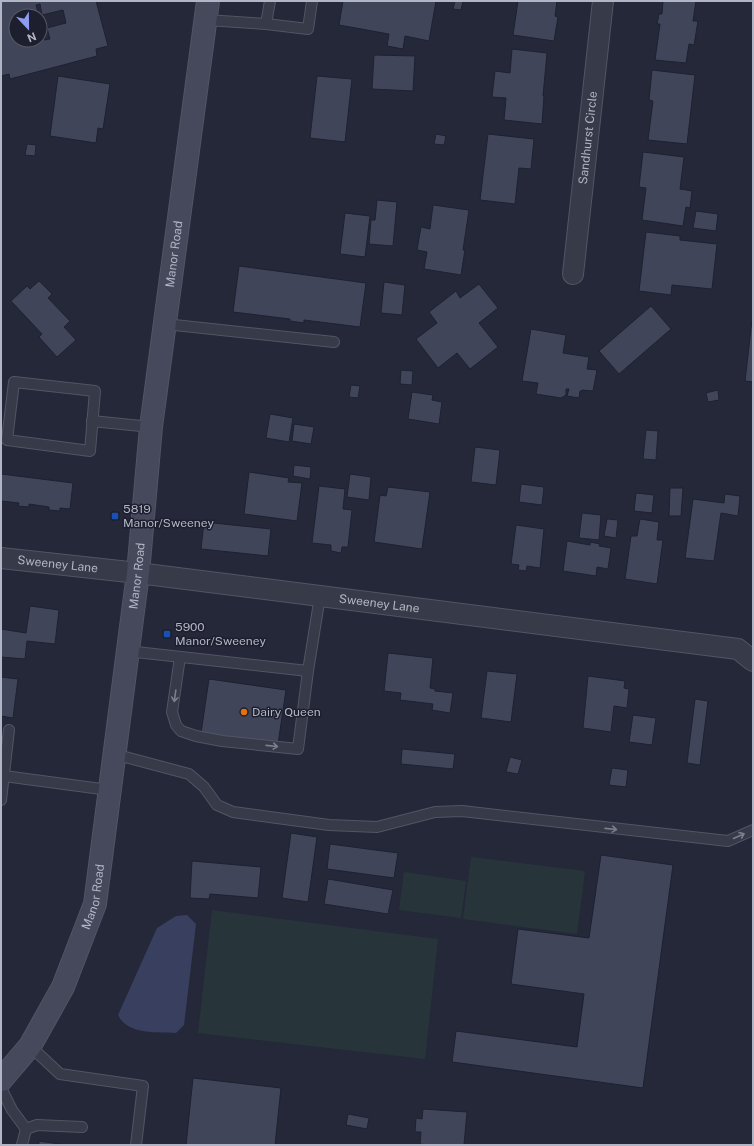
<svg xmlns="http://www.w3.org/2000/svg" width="754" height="1146" font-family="'Public Sans',sans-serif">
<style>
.green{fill:#27353b}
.water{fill:#393f5f}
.building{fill:#404559;stroke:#1e2130;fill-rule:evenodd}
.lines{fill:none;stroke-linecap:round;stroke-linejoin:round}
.service-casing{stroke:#525564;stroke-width:12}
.minor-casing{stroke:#525564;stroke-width:22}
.secondary-casing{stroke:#525564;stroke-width:24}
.service{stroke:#373a49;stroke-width:10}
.minor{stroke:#373a49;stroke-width:20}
.secondary{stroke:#46485c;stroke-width:22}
.oneway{stroke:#7b7e8d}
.transit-dot{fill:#1a4fb4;stroke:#1d1f2e;stroke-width:1.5}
.food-dot{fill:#e8710a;stroke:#1d1f2e;stroke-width:1.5}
.labels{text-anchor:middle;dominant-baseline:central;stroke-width:3;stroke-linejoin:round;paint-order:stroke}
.street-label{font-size:12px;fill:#b2b5c5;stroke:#1d1f2e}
.poi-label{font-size:12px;fill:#b2b5c5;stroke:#1d1f2e;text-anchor:start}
</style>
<rect width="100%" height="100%" fill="#242839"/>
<g class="green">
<polygon points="471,857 585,871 577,934 463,919"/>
<polygon points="404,872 466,881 461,918 399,910"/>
<polygon points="212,910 438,939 425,1059 198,1033"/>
</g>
<path class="water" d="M187,915L196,924L184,1025L176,1033C158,1032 127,1035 118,1015L157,928L176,916Z"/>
<g class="building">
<path d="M1,1H96L108,46L96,49L97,56L10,79L9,74L1,76ZM40,4L42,15L63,10L66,23L47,28L50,39L44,40L42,29H40V40H16V16H39L36,5Z"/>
<polygon points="343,1 436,1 429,41 405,36 403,49 387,46 389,34 339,25"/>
<polygon points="455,1 463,1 461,10 453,9"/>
<polygon points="518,1 557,1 555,16 558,17 554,41 513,35"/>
<polygon points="663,1 696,1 693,21 698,21 694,45 689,44 686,63 655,60 660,24 657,24 659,14 662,14"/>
<polygon points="512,49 547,53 543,96 544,96 542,124 504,120 506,98 492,97 495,71 510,73"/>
<polygon points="374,55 415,56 413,91 372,89"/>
<polygon points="652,70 695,75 687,144 648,140 653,101 649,100"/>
<polygon points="58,76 110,84 103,129 98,128 96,143 50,136"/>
<polygon points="317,76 352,79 345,142 310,138"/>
<polygon points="436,134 446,136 444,145 434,144"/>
<polygon points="488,134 534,139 531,169 519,168 515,204 480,200"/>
<polygon points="27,144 36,145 35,156 25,155"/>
<polygon points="643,152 684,157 680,189 692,191 690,208 686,207 683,226 642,220 646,188 639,187"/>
<polygon points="377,200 397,202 393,246 369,244 371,220 375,220"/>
<polygon points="433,205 469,210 463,250 465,250 461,275 424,269 427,252 417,250 421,227 430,229"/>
<polygon points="696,211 718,214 716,231 693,228"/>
<polygon points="345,213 370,216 365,257 340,254"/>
<polygon points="646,232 680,236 680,240 717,244 712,289 672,285 671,295 639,291"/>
<polygon points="239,266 366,283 360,327 304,320 304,323 290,321 290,319 233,312"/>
<polygon points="39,281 52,294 48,298 70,321 64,327 76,340 57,357 39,337 42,334 11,301 27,286 30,289"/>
<polygon points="384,282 405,285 402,315 381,313"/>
<polygon points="479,284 498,308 479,323 498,347 470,369 457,353 438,368 416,339 437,323 429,312 456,291 460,298"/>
<polygon points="651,306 671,329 619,374 599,351"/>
<polygon points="752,320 753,320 753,382 745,381"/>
<polygon points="531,329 566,335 563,353 589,357 587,369 597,370 593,391 582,390 582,391 580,391 579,398 567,396 569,389 566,389 566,395 561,398 536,394 538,383 522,381"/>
<polygon points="401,370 413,371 412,385 400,384"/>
<polygon points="351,385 360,386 358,398 349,397"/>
<polygon points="718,390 719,400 708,402 706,393"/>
<polygon points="412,392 433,395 432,400 442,402 439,424 408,419"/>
<polygon points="270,414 293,418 289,442 266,438"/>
<polygon points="294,424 314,427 311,444 292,441"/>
<polygon points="646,430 658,431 656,460 643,459"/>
<polygon points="475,447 500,450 496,485 471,482"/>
<polygon points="294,465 311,467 310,479 293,476"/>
<polygon points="249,472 289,478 288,482 302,483 297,521 244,514"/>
<polygon points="1,474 73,483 70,509 60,508 60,511 49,510 49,507 29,504 29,507 18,506 19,503 1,501"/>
<polygon points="350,474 371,477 369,500 347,497"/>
<polygon points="521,484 544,487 542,505 519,502"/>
<polygon points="319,486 345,489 343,509 352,510 348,547 342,547 341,553 331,551 331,545 312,543"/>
<polygon points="388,487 430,492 422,549 374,542 380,495 386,496"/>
<polygon points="670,488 683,488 681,516 669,516"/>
<polygon points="636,493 654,495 652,513 634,511"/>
<polygon points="725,494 740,496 738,516 721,513 714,561 685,558 693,499 724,503"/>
<polygon points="582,513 601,515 599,540 579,538"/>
<polygon points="607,519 618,520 616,538 604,536"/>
<polygon points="640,519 659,522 657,540 663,540 657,584 625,579 631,536 637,536"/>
<polygon points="204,522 271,529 268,556 201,549"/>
<polygon points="516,525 544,529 540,568 527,566 526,571 518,570 519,565 511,564"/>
<polygon points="567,541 590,545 590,542 600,544 599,546 611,548 608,569 597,567 596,576 563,571"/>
<polygon points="30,606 59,610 55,644 27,641 25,659 1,657 1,629 26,633"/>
<polygon points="388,653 433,658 430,688 435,689 435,691 453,693 450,713 432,710 433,704 400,700 401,693 384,691"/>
<polygon points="487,671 517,674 511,722 481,718"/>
<polygon points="588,676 625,681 624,688 629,689 627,708 614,706 611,732 583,728"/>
<polygon points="1,677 18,679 13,718 1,716"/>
<polygon points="209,679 286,690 278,744 201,733"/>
<polygon points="695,699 708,701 700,765 687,763"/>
<polygon points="633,715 656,718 652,745 629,742"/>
<polygon points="402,749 455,754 453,769 401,764"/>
<polygon points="510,757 522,760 518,774 506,772"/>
<polygon points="612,768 628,770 626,787 609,785"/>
<polygon points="291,833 317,837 308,902 282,898"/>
<polygon points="330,844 398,853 394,878 327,869"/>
<polygon points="601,855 673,865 643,1088 452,1062 456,1031 577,1047 584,994 511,984 518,929 589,938"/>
<polygon points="192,861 261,867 258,898 210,894 209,899 190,898"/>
<polygon points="328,879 393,890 388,914 324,904"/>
<polygon points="193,1078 281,1088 275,1145 186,1145"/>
<polygon points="423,1109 467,1112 464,1145 428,1145 420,1144 421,1132 415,1132 416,1118 422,1119"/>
<polygon points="348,1114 369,1118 367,1129 346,1125"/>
<polygon points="39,1141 66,1145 39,1145"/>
</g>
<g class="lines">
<defs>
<g id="service">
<polyline points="206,20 266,24 308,29 312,1"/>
<polyline points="266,24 270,1"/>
<polyline points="165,324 334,342"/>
<polygon points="14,382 95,391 90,451 7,440"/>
<polyline points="92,421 151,427"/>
<polyline points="127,651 308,671 320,596"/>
<polyline points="180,657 172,712 176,725 181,731 196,736 222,741 298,749 308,671"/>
<polyline points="114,754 189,774 204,787 217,805 233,812 329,825 377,827 435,812 462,811 728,841 753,830"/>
<polyline points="4,776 109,790"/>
<polyline points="1,800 9,730"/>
<polyline points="30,1046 60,1074 143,1086 136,1145"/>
<polyline points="1,1088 12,1110 26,1129 22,1145"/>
<polyline points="26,1129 37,1125 82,1127"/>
</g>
<g id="minor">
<path id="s1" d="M573,274L603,1"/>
<path id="s2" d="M1,558L138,573L738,649L753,661"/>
</g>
<g id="secondary">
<path id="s3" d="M1,1080L30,1046L63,987L95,904L138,573L151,427L208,1"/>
</g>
</defs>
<use href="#service" class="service-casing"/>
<use href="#minor" class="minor-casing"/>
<use href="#secondary" class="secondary-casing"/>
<use href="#service" class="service"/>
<use href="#minor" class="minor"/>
<use href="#secondary" class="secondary"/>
</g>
<defs><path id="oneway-shaft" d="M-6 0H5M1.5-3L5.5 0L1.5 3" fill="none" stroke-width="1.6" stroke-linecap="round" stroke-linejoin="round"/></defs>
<g class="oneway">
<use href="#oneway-shaft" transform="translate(175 696) rotate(98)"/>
<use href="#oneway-shaft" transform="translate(272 746) rotate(6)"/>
<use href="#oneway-shaft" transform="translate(611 829) rotate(6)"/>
<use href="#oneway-shaft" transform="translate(739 836) rotate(-24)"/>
</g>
<g class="transit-dot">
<rect x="111" y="512" width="8" height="8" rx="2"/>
<rect x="163" y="630" width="8" height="8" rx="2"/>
</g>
<circle class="food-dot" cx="244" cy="712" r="4"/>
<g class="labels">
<g class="street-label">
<text stroke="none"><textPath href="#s1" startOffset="137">Sandhurst Circle</textPath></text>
<text stroke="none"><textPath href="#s3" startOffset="856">Manor Road</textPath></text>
<text stroke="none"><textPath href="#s2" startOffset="57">Sweeney Lane</textPath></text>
<text stroke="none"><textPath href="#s3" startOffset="532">Manor Road</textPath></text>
<text stroke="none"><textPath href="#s2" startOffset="381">Sweeney Lane</textPath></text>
<text stroke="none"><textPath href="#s3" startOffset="208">Manor Road</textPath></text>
</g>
<g class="poi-label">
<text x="123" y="509">5819<tspan x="123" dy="14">Manor/Sweeney</tspan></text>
<text x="175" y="627">5900<tspan x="175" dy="14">Manor/Sweeney</tspan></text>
<text x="252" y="712">Dairy Queen</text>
</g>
</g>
<rect width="754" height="1146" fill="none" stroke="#b2b5c5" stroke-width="4"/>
<g transform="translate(28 28) rotate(158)"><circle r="19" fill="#1d1f2e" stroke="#595b6a"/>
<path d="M0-3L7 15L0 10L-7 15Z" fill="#8d9bf0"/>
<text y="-6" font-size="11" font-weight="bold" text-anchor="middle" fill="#b2b5c5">N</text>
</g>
</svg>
